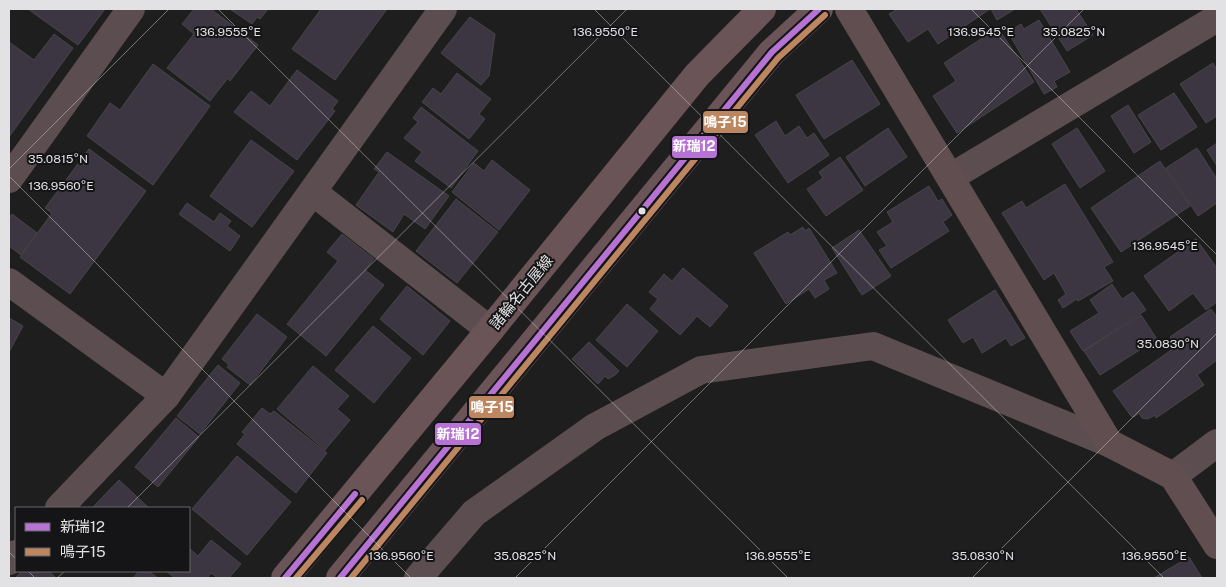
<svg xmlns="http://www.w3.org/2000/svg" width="1226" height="587" font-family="'Public Sans','Noto Sans JP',sans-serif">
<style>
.building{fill:#3c3642;stroke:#464647}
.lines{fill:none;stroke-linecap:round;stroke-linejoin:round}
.street{stroke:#5c4d50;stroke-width:28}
.secondary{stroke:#614e50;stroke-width:28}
.primary{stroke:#6a5457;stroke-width:28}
.bus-1-casing{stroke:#151416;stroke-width:10}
.bus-2-casing{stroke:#151416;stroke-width:10}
.bus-1{stroke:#b673d3;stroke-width:6}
.bus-2{stroke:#bb8660;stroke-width:6}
.ticks{fill:none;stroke:#e2e1e3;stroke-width:1;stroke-opacity:0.45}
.bus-dot{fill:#e2e1e3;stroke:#151416;stroke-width:2}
.labels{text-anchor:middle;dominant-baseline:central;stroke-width:4;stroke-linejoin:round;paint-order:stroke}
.street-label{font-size:15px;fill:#e2e1e3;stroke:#151416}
.ticks-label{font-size:12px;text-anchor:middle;fill:#e2e1e3;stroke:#151416;stroke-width:4;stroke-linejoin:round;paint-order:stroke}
.line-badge{stroke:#151416;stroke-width:2}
.badge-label{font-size:14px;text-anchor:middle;font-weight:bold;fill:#fff}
</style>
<rect width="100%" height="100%" fill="#1e1e1f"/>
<g class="building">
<polygon points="28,9 105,9 78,45"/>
<polygon points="194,9 211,9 258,45 230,81 228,78 210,101 167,68 194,34 182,24"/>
<polygon points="230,9 268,9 260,19 257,17 252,24"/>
<polygon points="321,9 387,9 335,80 292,49"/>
<polygon points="898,9 990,9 938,44 928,29 908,42 889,14"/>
<polygon points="991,9 1015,9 997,20"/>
<polygon points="1040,9 1076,9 1093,35 1067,51"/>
<polygon points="470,17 495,34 489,76 481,85 441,53"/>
<polygon points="1039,20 1070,72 1054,81 1057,87 1044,94 1008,32 1021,24 1024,29"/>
<polygon points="998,28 1034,82 957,133 933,96 956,81 944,63"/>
<polygon points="54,34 73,48 9,137 9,42 34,60"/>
<polygon points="852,60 880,104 824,139 796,95"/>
<polygon points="1213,63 1217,70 1217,116 1206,123 1180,84"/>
<polygon points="153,64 210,106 153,185 87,136 110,103 120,110"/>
<polygon points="297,70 338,101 332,109 335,111 297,160 234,112 251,91 270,106"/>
<polygon points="457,73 491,99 479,114 485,119 469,139 422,102 433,88 441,94"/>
<polygon points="1174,93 1197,127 1161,150 1138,115"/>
<polygon points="1128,105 1151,142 1134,153 1111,116"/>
<polygon points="421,107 478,151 451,188 415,161 422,152 404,138 418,122 413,118"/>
<polygon points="776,121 785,136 799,126 807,138 814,133 829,155 788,183 755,135"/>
<polygon points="888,128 907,157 865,186 846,157"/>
<polygon points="1077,128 1105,171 1080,188 1052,144"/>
<polygon points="251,140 294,171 252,227 210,196"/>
<polygon points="1217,143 1217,166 1207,150"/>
<polygon points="1197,148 1217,179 1217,203 1198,216 1166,168"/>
<polygon points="89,149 146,191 70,294 20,257 52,213 45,208"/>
<polygon points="387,152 449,196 425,229 404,214 393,232 356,205 379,172 374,169"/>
<polygon points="840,157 863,190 826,216 807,189 823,178 819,172"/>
<polygon points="492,160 530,190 499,230 452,192 474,163 484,171"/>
<polygon points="1160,161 1190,206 1121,252 1091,208"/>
<polygon points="1065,184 1113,262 1104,267 1113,281 1078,301 1077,299 1063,308 1058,300 1066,294 1054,273 1044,280 1002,213 1022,201 1026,208"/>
<polygon points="929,186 938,201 942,199 952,215 943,222 949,231 891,268 879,250 887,246 877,232 893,222 887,212"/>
<polygon points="456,199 498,232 457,283 416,251"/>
<polygon points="187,203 214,222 220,213 231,221 227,226 240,236 230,251 179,214"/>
<polygon points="12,214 37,233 21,255 9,246 9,218"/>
<polygon points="803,227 805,231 809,228 837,273 824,280 829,289 815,298 809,289 786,304 754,253 788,232 790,235"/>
<polygon points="859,230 891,276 862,295 832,248"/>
<polygon points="342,234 374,259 365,270 384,285 326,356 287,324 338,261 327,252"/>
<polygon points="1196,239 1217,268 1217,302 1206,310 1193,293 1169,311 1144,276"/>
<polygon points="683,268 728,306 710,327 697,316 680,335 650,309 658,299 649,292 664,274 672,281"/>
<polygon points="1112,284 1122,299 1133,292 1146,310 1083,351 1070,331 1099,313 1090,300"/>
<polygon points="407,286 450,321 423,355 380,319"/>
<polygon points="995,290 1025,338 1011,346 1006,338 982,353 973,337 963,343 948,320"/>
<polygon points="627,304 658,331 627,367 596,340"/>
<polygon points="1211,309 1217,317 1217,360 1197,375 1204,385 1156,418 1155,415 1148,419 1142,418 1139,413 1134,417 1131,416 1113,391 1177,346 1170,337"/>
<polygon points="257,314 287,337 250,385 227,367 229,365 222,359"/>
<polygon points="1141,315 1157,339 1100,375 1084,351"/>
<polygon points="9,318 23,326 9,352"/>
<polygon points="373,326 411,358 374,403 335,370"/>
<polygon points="589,342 619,371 615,375 608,379 605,376 598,384 572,359"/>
<polygon points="218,365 240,383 200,434 177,416"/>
<polygon points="313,366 349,396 337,409 350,420 325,450 277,409"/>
<polygon points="262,408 270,414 274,411 327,453 296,493 237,444 245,434 242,432"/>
<polygon points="176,418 199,437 158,487 135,467"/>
<polygon points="237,456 291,502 247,555 192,509"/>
<polygon points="119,480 149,508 95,508 93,507"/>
<polygon points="211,540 241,564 229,578 218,578 211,573 207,578 175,578 166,571 189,571 189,548 198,556"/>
<polygon points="1189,557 1202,578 1154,578"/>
<polygon points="22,571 49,571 56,578 15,578"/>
<polygon points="139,571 148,571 158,578 133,578"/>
</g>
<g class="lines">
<g class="street">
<polyline points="951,177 1217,18"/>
<polyline points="9,179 131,9"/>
<polyline points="313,192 490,330"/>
<polyline points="9,282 166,396"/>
<polyline points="1173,476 1217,443"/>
<polyline points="59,508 166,396 443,9"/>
<polyline points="9,561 16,554"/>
<polyline points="418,578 474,513 595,427 701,370 873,346 1109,443"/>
</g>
<polyline class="secondary" points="849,9 1109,443 1173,476 1217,545"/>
<g class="primary">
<polyline points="285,578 490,330 697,75 762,9"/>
<polyline points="340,578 772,52 819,9"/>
</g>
<defs>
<g id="bus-1">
<polyline points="285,578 355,494"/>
<polyline points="340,578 772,52 819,9"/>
</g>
<g id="bus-2">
<polyline points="296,578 362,500"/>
<polyline points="351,578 778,58 825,15"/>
</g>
</defs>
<use href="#bus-1" class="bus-1-casing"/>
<use href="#bus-2" class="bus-2-casing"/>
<use href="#bus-1" class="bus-1"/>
<use href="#bus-2" class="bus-2"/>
</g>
<path class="ticks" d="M218,9L788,578M594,9L1164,578M971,9L1217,255M9,169L169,9M9,176L411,578M127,508L627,9M9,552L16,559M28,571L35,578M57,578L65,571M515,578L1084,9M972,578L1217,333"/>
<circle class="bus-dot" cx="642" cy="211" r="4.5"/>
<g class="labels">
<g class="street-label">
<text transform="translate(521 292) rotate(-51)">諸輪名古屋線</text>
</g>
</g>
<g class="ticks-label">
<text x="228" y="36">136.9555°E</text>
<text x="605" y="36">136.9550°E</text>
<text x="981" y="36">136.9545°E</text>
<text x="1074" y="36">35.0825°N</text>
<text x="58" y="163">35.0815°N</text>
<text x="61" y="190">136.9560°E</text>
<text x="1165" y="250">136.9545°E</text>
<text x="1168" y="348">35.0830°N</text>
<text x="401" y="560">136.9560°E</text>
<text x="525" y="560">35.0825°N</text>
<text x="778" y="560">136.9555°E</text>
<text x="983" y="560">35.0830°N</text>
<text x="1154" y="560">136.9550°E</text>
</g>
<g class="line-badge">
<rect x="702" y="110" width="47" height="24" rx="5" fill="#bb8660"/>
<rect x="671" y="135" width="47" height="24" rx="5" fill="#b673d3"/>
<rect x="468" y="395" width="47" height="24" rx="5" fill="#bb8660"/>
<rect x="434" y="422" width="48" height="24" rx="5" fill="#b673d3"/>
</g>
<g class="badge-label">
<text x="725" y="127">鳴子15</text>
<text x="694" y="151">新瑞12</text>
<text x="492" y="412">鳴子15</text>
<text x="458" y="439">新瑞12</text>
</g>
<rect width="1226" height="587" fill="none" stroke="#e2e1e3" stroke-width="20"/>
<rect x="15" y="507" width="175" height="65" fill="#151416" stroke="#676668"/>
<rect x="25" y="523" width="25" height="8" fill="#b673d3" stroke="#676668"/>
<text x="60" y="532" font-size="15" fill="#e2e1e3">新瑞12</text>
<rect x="25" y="548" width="25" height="8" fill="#bb8660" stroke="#676668"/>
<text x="60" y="557" font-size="15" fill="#e2e1e3">鳴子15</text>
</svg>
